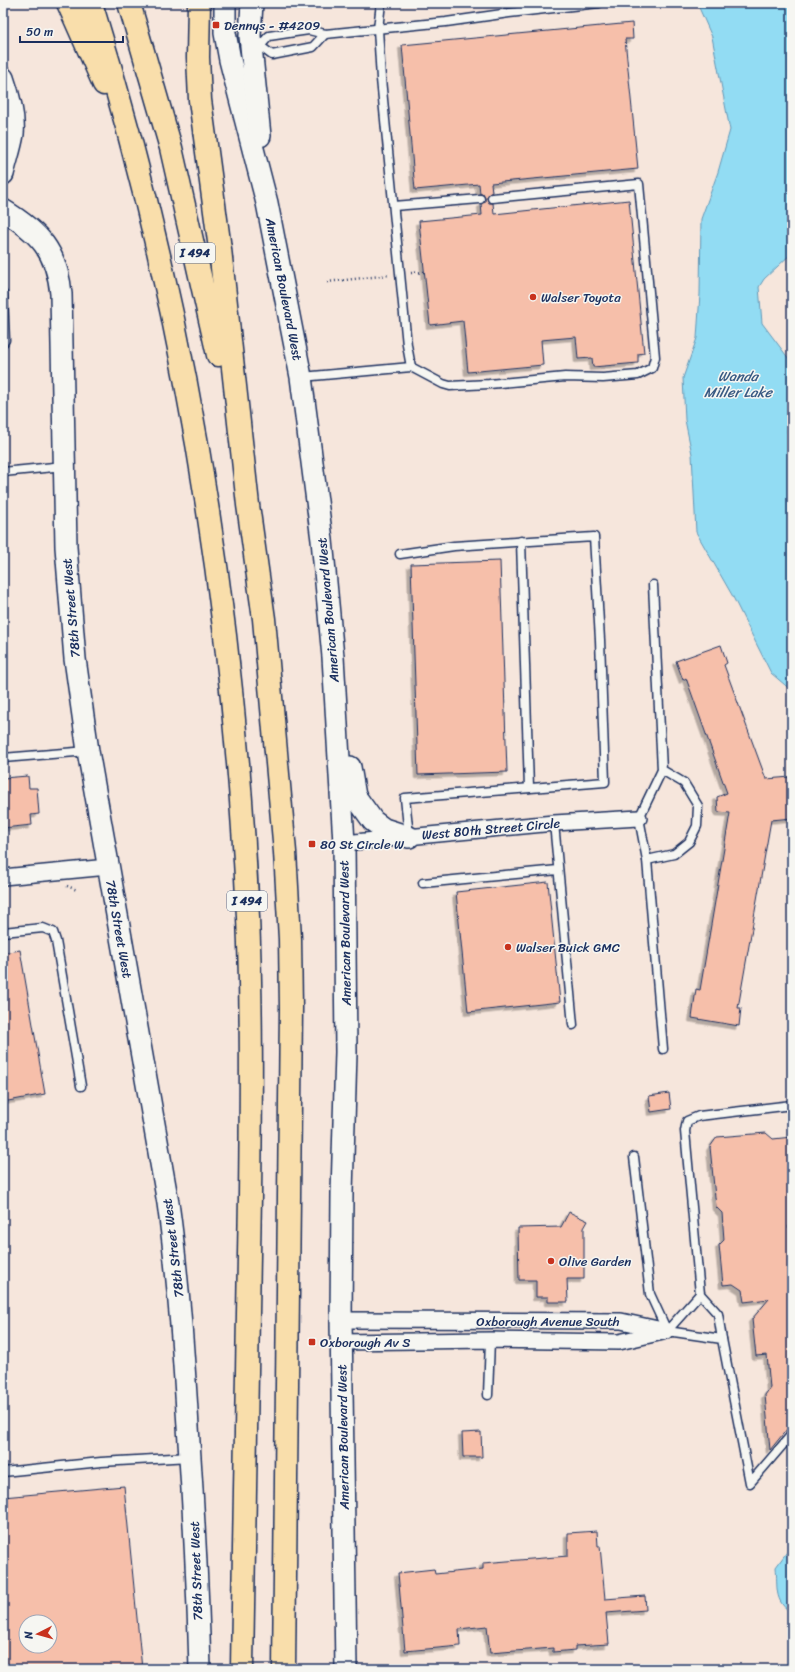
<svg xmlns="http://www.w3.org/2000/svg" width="795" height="1672" font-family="Sriracha,sans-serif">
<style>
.water{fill:#92dcf3;stroke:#6297b7}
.building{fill:#f6bfaa;stroke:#1b2f5e;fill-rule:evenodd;filter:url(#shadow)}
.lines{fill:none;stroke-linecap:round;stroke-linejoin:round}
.lane-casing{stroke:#1b2f5e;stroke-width:11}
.street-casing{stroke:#1b2f5e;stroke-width:18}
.secondary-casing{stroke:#1b2f5e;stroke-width:24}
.highway-casing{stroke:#1b2f5e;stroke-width:25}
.path{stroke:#1b2f5e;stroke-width:2.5;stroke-dasharray:1 3;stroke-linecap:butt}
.lane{stroke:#f6f6f2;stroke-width:8}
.street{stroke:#f6f6f2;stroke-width:15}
.secondary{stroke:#f6f6f2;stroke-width:21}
.highway{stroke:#f9deab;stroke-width:22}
.poi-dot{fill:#c8321e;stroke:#f6f6f2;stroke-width:1.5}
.labels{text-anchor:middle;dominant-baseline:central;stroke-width:3;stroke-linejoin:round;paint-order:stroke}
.shield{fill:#f6f6f2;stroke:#5d6b8a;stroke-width:1}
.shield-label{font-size:12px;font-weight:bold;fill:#1b2f5e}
.poi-label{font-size:13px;fill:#1b2f5e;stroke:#f6f6f2;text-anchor:start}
.street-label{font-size:13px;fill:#1b2f5e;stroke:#f6f6f2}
.water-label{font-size:14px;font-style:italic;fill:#395a83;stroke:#f6f6f2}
</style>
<defs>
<filter id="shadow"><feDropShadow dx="-3.5" dy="3.5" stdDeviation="0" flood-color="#0004"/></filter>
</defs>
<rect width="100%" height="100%" fill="#f6e6dc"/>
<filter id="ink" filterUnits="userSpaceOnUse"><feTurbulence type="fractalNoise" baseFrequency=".025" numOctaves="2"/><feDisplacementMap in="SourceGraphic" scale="8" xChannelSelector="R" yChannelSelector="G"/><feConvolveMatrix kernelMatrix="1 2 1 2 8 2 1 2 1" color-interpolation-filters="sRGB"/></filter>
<g filter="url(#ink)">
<g class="water">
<polygon points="697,3 792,3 792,253 764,279 759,287 762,323 792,363 792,421 787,430 789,447 792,452 792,691 771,673 732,595 696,532 692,454 685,420 683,378 697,338 700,294 701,219 718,172 730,130 712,37"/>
<path d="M792,1545V1613C773,1601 778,1587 776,1567Z"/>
</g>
<g class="building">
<polygon points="632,23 633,39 625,39 638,169 491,183 492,192 489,194 487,198 489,203 493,203 494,214 629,200 644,353 638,354 638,363 593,367 592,358 578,359 576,337 541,340 543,365 468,372 463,321 430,325 419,221 482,215 481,204 485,202 485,198 483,194 480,194 479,184 415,190 402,45"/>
<polygon points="500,561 507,772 418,775 411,564"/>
<polygon points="721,645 727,663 724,665 766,779 791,777 792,787 792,818 771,820 738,1008 741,1008 739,1026 692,1018 696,989 700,990 730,813 718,812 717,797 727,793 686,678 683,680 676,661"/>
<polygon points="28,776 29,788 37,788 39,814 31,815 32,825 3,828 3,778"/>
<polygon points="548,882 560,1002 468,1012 456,892"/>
<polygon points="20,950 45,1094 3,1102 3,953"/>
<polygon points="669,1093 671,1109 651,1112 649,1096"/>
<polygon points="766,1133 773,1139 792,1137 792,1222 788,1227 792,1231 792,1423 770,1450 765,1395 770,1388 767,1355 756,1356 752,1319 769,1299 744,1302 742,1290 733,1284 723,1285 719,1245 724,1240 722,1213 716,1207 710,1147 717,1137"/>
<polygon points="569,1212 588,1221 584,1228 584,1279 567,1279 568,1302 548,1302 548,1297 536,1297 536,1280 519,1280 518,1228 561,1227"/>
<polygon points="481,1432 482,1457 463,1457 462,1433"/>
<path d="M124,1486L142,1669H3V1497ZM26,1622H50V1646H26Z"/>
<polygon points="597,1531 598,1546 600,1546 605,1599 645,1596 646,1610 606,1613 609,1644 575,1646 575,1650 553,1652 553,1648 490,1653 487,1626 459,1629 460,1646 405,1651 398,1573 434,1569 435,1574 483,1569 483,1563 568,1556 568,1533"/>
</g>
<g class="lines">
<defs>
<g id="lane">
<polyline points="381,3 378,29 381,79 407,345 411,367"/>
<polyline points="260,46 272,55 313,47 325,34"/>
<polyline points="251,47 260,46 269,36 295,32 309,30 325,34 446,22 509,13 599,3"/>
<polyline points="394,206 480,199"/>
<polyline points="3,294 5,340 3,343"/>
<polyline points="302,377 411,367 443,384 450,386 489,384 565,377 603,378 638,375 652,368 655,357 639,184 492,198"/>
<polyline points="3,472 64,466"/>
<polyline points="521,541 529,788"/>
<polyline points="400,554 454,546 594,537 600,640 605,782 405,798 409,836"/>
<polyline points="3,758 88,751"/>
<polyline points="662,770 639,818 647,860 663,1049"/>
<polyline points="554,823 573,1025"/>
<polyline points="647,860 674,854 689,842 697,826 698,806 684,783 662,770 653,585"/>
<polyline points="423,883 558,870"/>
<polyline points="3,932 43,928 53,932 56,941 81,1086"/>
<polyline points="634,1157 650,1294 667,1331"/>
<polyline points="700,1294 718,1314 722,1339"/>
<polyline points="667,1331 700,1294 685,1131 687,1121 699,1116 792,1105"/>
<polyline points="667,1331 722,1339 750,1483 792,1434"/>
<polyline points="488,1395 490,1340"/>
<polyline points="3,1472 101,1462 190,1457"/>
</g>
<g id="street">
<polyline points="344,843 554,823 639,818"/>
<polyline points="3,877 108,867"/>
<polyline points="341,1320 621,1321 667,1331"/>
<polyline points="341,1342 490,1340 619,1342 663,1332"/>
</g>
<g id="secondary">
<polyline points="225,3 225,33 230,60 267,203 301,377 322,540 333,657 344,843 346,1052 342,1193 341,1320 346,1669"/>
<polyline points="252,3 250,36 260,136"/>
<path d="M3,78C9,95 15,115 13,134C11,147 6,161 3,174"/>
<path d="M3,210C39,232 57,251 61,294L66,547L75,659L88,751L168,1203C179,1282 184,1362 189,1442C194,1517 198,1593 200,1669"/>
<polyline points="350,767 355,796 373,821 384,829 409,837"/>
</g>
<g id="highway">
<polyline points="68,3 104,84"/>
<path d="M91,3C183,299 234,607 248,917C252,1010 251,1103 250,1196C248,1353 244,1511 242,1669"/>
<polyline points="129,3 171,148 218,355"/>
<polyline points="199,3 198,57 200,100 220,249 248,505 264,619 285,852 290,939 291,1008 284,1669"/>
</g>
</defs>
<use href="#lane" class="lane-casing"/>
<use href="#street" class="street-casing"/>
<use href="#secondary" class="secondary-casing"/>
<use href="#highway" class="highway-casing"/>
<g class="path">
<polyline points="411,273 424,272"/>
<polyline points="327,282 390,275"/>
<polyline points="67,886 77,890"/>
</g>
<use href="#lane" class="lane"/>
<use href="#street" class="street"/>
<use href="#secondary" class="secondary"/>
<use href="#highway" class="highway"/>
</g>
</g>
<g class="poi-dot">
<rect x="212" y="21" width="8" height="8" rx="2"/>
<circle cx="533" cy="297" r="4"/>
<rect x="308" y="840" width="8" height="8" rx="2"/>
<circle cx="508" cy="947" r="4"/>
<circle cx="551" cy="1261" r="4"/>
<rect x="308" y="1338" width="8" height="8" rx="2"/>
</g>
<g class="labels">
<g class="shield">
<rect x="175" y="243" width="40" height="20" rx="3"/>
<rect x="227" y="891" width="40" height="20" rx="3"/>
</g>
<g class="shield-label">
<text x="195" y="253">I 494</text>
<text x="247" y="901">I 494</text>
</g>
<g class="poi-label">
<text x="224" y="25">Dennys - #4209</text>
<text x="541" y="297">Walser Toyota</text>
<text x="320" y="844">80 St Circle W</text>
<text x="516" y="947">Walser Buick GMC</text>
<text x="559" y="1261">Olive Garden</text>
<text x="320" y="1342">Oxborough Av S</text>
</g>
<g class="street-label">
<text transform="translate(284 289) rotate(79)">American Boulevard West</text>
<text transform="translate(71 608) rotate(-95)">78th Street West</text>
<text transform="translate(328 610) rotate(-95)">American Boulevard West</text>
<text transform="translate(491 829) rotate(-5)">West 80th Street Circle</text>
<text transform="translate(119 929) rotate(80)">78th Street West</text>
<text transform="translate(345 933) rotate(-91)">American Boulevard West</text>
<text transform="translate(173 1248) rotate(-97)">78th Street West</text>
<text x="548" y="1321">Oxborough Avenue South</text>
<text transform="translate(343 1437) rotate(-91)">American Boulevard West</text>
<text transform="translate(196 1571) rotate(-92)">78th Street West</text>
</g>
<g class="water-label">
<text x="738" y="376">Wanda<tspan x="738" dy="16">Miller Lake</tspan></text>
</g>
</g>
<rect width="795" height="1672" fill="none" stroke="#f6f6f2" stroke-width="16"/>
<rect x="8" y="8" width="779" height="1656" fill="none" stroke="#1b2f5e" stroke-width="1.5" filter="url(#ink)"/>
<g transform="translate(38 1634) rotate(264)"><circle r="19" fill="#f6f6f2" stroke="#9ea6b7"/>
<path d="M0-3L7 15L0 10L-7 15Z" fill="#c8321e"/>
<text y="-6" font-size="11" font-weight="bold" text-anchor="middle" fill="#1b2f5e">N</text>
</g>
<path d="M20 36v6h103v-6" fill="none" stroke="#1b2f5e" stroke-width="2"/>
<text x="26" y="36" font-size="12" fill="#1b2f5e" stroke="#f6f6f2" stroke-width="3" paint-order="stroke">50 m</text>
</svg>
